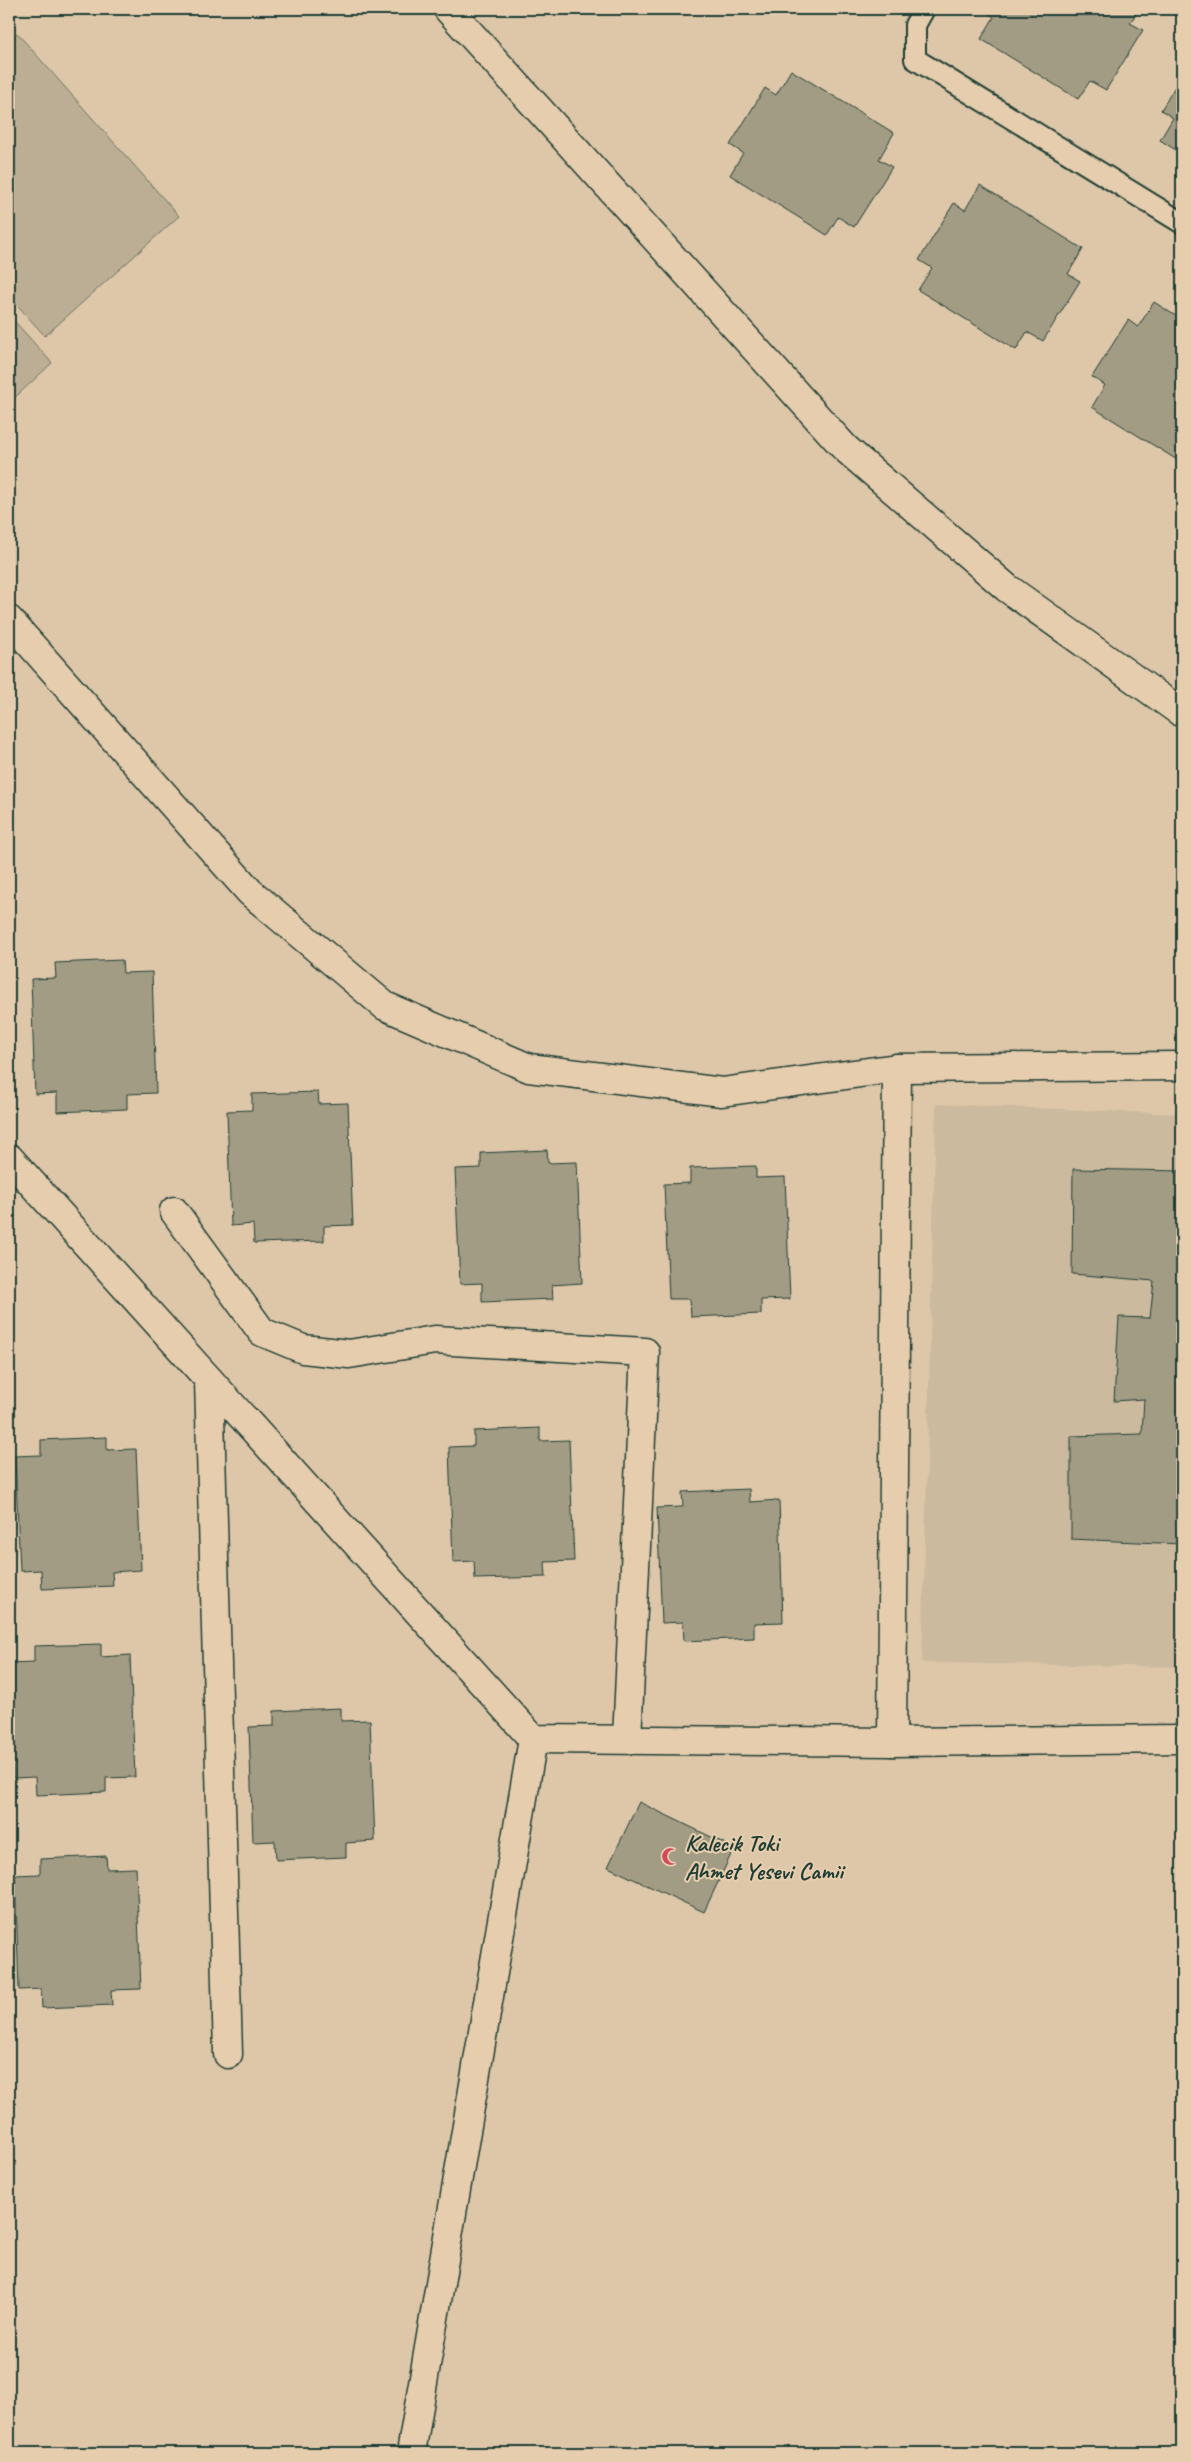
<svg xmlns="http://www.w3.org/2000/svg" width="1191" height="2462" font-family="Caveat,sans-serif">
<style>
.built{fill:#ccba9e}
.green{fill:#bbae94;stroke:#6d7664}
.building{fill:#a39c85;stroke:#1f3d34}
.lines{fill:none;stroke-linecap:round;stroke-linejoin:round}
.service-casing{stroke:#1f3d34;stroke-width:24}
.minor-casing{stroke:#1f3d34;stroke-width:31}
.service{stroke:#e6cdae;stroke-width:20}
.minor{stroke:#e6cdae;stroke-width:28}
.labels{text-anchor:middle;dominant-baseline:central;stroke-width:4;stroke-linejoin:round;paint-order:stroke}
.poi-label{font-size:24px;font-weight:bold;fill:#1f3d34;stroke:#e6cdae;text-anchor:start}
</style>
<rect width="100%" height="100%" fill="#dec7a9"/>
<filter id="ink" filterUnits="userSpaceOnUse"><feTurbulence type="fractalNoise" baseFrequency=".02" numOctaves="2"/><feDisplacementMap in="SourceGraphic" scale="10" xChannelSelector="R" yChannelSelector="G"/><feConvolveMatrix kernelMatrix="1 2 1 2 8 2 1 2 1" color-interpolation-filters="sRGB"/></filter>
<g filter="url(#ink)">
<polygon class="built" points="936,1104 1182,1114 1182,1667 922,1663"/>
<g class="green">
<polygon points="17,33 179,216 45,336 9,296 9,41"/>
<polygon points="9,315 52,363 9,403"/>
</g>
<g class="building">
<polygon points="982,9 1139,9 1130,23 1143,30 1106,90 1090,81 1078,99 981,39 994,17"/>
<polygon points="791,70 894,133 879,159 892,167 854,227 838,217 827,235 730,175 743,153 730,145 765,88 776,95"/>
<polygon points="1182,75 1182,154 1160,140 1173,118 1161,110"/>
<polygon points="980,185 1083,249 1068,274 1080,281 1043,341 1027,332 1016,350 918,290 932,268 919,260 954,203 965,210"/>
<polygon points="1154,302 1182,320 1182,463 1092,407 1105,385 1092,377 1128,320 1138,327"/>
<polygon points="122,960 123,973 152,972 156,1093 127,1094 127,1109 57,1112 57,1093 35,1094 31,979 56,978 55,963"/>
<polygon points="318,1092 319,1104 348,1103 353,1225 324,1226 324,1241 254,1243 253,1224 231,1226 227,1111 252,1110 252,1094"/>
<polygon points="547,1150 548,1163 577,1162 582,1283 552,1285 553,1299 482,1302 482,1283 460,1284 455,1169 481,1168 481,1153"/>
<polygon points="756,1166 756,1178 785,1177 790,1299 761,1300 761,1314 691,1317 690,1299 669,1299 664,1184 690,1183 690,1168"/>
<polygon points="1073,1169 1182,1171 1182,1544 1071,1539 1071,1436 1142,1434 1144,1399 1114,1401 1119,1317 1150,1318 1154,1281 1072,1274"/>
<polygon points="540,1428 540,1441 569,1440 574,1561 545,1562 546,1577 475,1579 474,1561 453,1562 449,1447 474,1446 474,1431"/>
<polygon points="107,1437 107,1450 136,1449 141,1570 112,1572 113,1586 42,1589 41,1570 20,1571 15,1456 41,1455 41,1440"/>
<polygon points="749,1489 750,1502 779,1500 783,1622 754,1623 754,1638 684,1641 683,1622 662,1623 657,1508 683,1507 682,1492"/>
<polygon points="101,1644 101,1657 130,1655 135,1777 106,1778 106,1792 36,1795 35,1777 13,1778 9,1663 34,1662 34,1646"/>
<polygon points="341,1708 341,1721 370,1720 375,1841 346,1843 346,1857 276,1860 275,1841 253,1842 249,1727 274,1726 274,1711"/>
<polygon points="639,1802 734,1848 704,1912 608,1867"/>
<polygon points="106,1856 107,1869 136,1868 141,1989 111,1990 112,2005 42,2008 41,1989 19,1990 15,1875 40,1874 40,1859"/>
</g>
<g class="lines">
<defs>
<polyline id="service" points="924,9 915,25 915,59 1182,223"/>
<g id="minor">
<polyline points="448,9 845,448 1007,588 1182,713"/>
<polyline points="9,620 250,892 385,1006 529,1068 722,1092 897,1068 1182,1066"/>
<polyline points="9,1158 533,1739 892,1742 1182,1739"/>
<polyline points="174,1211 262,1332 303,1349 349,1354 435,1340 645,1352 627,1739"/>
<polyline points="209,1380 228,2054"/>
<polyline points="892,1742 897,1068"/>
<polyline points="411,2453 533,1739"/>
</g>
</defs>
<use href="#service" class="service-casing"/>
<use href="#minor" class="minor-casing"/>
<use href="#service" class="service"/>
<use href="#minor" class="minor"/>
</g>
</g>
<defs>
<symbol id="mosque-bare" viewBox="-9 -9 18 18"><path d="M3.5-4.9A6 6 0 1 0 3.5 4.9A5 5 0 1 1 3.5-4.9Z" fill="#d1495b" stroke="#e6cdae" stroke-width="2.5" paint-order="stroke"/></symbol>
</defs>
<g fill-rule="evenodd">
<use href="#mosque-bare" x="658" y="1844" width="25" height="25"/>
</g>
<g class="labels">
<g class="poi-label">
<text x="685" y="1843">Kalecik Toki<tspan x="685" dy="28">Ahmet Yesevi Camii</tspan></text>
</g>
</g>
<rect width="1191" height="2462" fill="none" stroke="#e6cdae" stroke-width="30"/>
<rect x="15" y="15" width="1161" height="2432" fill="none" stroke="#1f3d34" stroke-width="2" filter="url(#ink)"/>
</svg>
